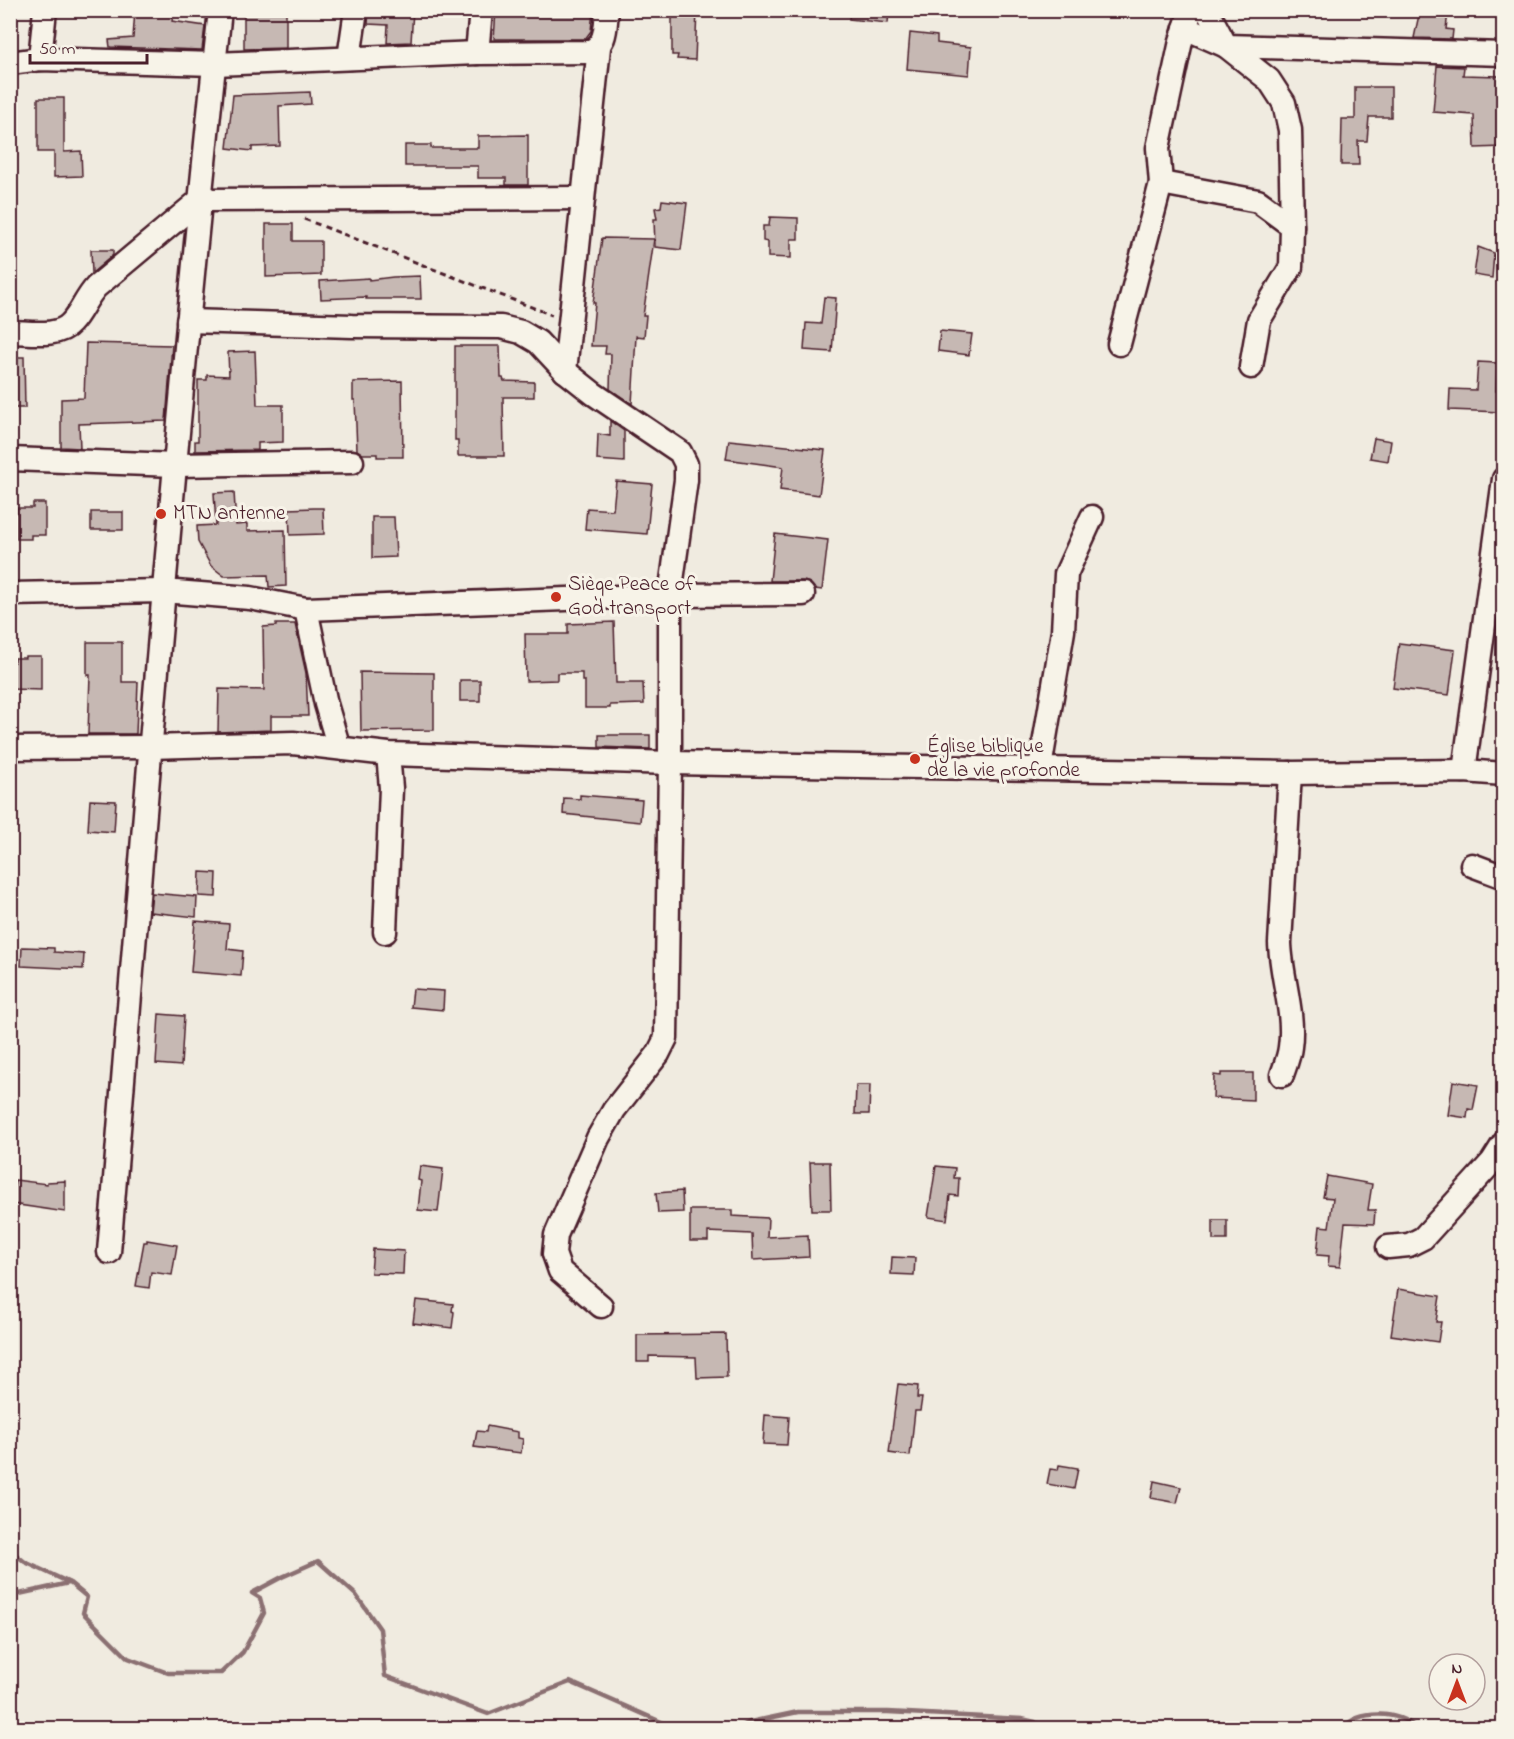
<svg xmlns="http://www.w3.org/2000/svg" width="1514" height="1739" font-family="'Indie Flower',sans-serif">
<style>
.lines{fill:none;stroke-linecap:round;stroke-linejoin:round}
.stream{stroke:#8b6f72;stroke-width:4.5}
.building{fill:#c6b8b3;stroke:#4a1f2b;stroke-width:1.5}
.minor-casing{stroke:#4a1f2b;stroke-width:27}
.path{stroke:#4a1f2b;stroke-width:3;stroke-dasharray:6 4.5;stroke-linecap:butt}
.minor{stroke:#f7f3e8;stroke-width:22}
.poi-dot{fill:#c8321e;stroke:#f7f3e8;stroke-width:2}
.labels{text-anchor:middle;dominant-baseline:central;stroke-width:6;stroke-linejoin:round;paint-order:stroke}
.poi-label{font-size:21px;fill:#4a1f2b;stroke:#f7f3e8;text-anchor:start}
</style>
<rect width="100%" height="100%" fill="#f0ebe0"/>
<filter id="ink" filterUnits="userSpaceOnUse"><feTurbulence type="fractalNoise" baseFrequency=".0167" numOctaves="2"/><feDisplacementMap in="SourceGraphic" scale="12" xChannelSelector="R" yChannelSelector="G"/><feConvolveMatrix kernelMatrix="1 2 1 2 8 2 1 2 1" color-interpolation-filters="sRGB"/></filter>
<g filter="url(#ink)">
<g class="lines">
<g class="stream">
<polyline points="10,1550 25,1562 70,1583 87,1597 83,1613 128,1658 168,1673 221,1673 243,1652 264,1613 260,1598 252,1593 282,1577 318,1561 356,1595 380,1629 385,1676 488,1714 570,1682 675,1728"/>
<polyline points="10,1596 69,1583"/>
<polyline points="738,1728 750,1722 798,1712 888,1712 1022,1719 1035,1722 1043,1728"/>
<polyline points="1129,1728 1139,1725 1181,1728"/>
<path d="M1343,1728C1360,1709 1399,1711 1416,1728"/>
</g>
</g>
<g class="building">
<polygon points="135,10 174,10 172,21 205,26 202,50 110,47 109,40 133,38"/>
<polygon points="244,10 286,10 286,48 244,49"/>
<polygon points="369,10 413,10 411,42 387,43 388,25 368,24"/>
<polygon points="496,10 593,10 591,31 585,39 494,39"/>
<polygon points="672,10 697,10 695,60 677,59 678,55 672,55"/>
<polygon points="850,10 889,10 888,23 849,19"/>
<polygon points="1420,10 1448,12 1446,29 1453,30 1452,39 1414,38"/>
<polygon points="910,33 937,36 937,43 971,47 969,75 907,69"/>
<polygon points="1437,66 1464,67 1463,75 1499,76 1498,122 1502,122 1503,147 1475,148 1474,115 1433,112"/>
<polygon points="1355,87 1391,87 1391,117 1369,117 1367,141 1358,141 1359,165 1341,165 1342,119 1355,119"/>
<polygon points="310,92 311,104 279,106 280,146 252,147 252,151 227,148 233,95"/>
<polygon points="38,98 64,98 64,152 81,151 82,176 54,177 54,152 38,152"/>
<polygon points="528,135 528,185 506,185 506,178 478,178 478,166 405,166 405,145 431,145 431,148 478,148 478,136"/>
<polygon points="662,200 687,203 681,250 655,247 654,219 657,219 655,208 661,207"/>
<polygon points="770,217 798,218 798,239 791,239 791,258 768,257 768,242 763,241 763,226 769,226"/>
<polygon points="266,224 293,224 293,241 321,241 321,275 266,277"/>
<polygon points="602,238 654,239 643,316 646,316 644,337 636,336 632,404 610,389 611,354 605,354 606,346 591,346 595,303 593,303"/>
<polygon points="1478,247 1494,253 1492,278 1474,275"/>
<polygon points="91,250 113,250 113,255 92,273"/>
<polygon points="420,276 421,299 366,299 366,297 321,299 320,281 369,278 369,280 393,277"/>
<polygon points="824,297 836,298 832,352 804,350 806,323 821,324"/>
<polygon points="940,331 972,334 969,355 938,351"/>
<polygon points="86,343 172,345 166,421 79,424 80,448 61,447 61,399 84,398"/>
<polygon points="455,346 500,346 501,378 503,378 504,381 534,382 534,397 503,397 504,456 458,456 458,440 455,440"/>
<polygon points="255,351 257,405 283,405 283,442 258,443 258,450 195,451 195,441 198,441 198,380 207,380 207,375 229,376 228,352"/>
<polygon points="10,357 24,357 25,408 10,408"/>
<polygon points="1478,362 1497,363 1496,391 1503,391 1502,412 1449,410 1450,389 1476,390"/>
<polygon points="402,381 403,457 377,457 377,454 363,454 357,450 355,400 353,400 353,382"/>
<polygon points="610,421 624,431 624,462 597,460 598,434 610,436"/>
<polygon points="1374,438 1391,441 1388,461 1370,458"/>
<polygon points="729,440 825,450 819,495 780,490 783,467 726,459"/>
<polygon points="616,481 652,484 647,534 585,529 587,508 613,510"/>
<polygon points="234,492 236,525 247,524 247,531 285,530 286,586 269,587 268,575 224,576 211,566 198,542 197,526 216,525 214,493"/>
<polygon points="33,503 45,503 45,535 31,535 31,539 17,539 17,508 33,508"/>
<polygon points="314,508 323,508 324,534 290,535 289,509"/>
<rect x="91" y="512" width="32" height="18"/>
<polygon points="372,517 394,517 396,557 372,558"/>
<polygon points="775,534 828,540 822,590 815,589 810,583 803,581 770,581"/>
<polygon points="614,622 616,683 643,683 644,704 610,705 610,708 585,708 585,681 582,681 582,673 557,673 557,680 526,681 525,634 568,634 568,624"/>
<polygon points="276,624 295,624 306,673 308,716 271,716 271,730 218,732 219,689 264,690 263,627 276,626"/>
<polygon points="87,642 122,642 122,682 138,682 136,734 88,734 90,675 87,675"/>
<polygon points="1399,643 1455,650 1449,695 1393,688"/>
<polygon points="25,656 41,656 41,690 11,689 10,661 14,662 14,658 25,658"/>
<polygon points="360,672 434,673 434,730 361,731"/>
<rect x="460" y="680" width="20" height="21"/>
<polygon points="599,735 650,735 650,749 599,747"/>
<polygon points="580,795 642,800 640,822 563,814 564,798 580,799"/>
<polygon points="90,800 116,801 114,832 88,830"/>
<polygon points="200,872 217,873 216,897 199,896"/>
<polygon points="152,893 197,897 196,917 150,912"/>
<polygon points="195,921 229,924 227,949 243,951 241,976 191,972"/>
<polygon points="22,947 54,948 54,952 84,954 83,969 21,966"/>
<polygon points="413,989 444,991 443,1010 411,1007"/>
<polygon points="159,1014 184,1016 181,1066 156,1064"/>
<polygon points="1221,1073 1253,1073 1253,1100 1213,1098 1214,1075 1221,1076"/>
<polygon points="1453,1081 1478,1085 1473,1110 1468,1109 1467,1118 1448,1115"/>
<polygon points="856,1085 870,1085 869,1114 855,1114"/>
<polygon points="810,1162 830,1162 831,1210 812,1210"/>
<polygon points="420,1166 443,1169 438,1212 418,1210 421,1181 418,1180"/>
<polygon points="936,1166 955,1168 954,1178 959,1178 958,1196 950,1195 947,1220 928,1217"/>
<polygon points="1327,1176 1372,1184 1368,1210 1375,1210 1374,1224 1345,1223 1340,1267 1328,1266 1329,1256 1317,1255 1320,1226 1329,1227 1333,1198 1323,1197"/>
<polygon points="15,1180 47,1184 47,1182 65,1181 65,1212 12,1204"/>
<polygon points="682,1191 683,1212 658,1213 656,1193"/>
<polygon points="690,1210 732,1210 732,1216 768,1218 767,1237 808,1235 809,1257 753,1260 752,1234 708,1232 708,1241 690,1241"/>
<rect x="1213" y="1220" width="14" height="20"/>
<polygon points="147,1240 177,1245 172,1275 151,1272 149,1288 136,1286 144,1242 147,1242"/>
<polygon points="373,1249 404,1251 403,1274 371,1273"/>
<polygon points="892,1257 915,1258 914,1275 891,1274"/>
<polygon points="1398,1289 1440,1296 1436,1322 1441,1322 1438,1342 1391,1335"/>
<polygon points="416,1300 453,1304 452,1311 454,1312 452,1328 413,1323"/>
<polygon points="726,1334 727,1377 697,1378 696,1357 649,1356 649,1362 637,1362 637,1335"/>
<polygon points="898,1384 918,1386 917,1398 922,1398 920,1411 915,1411 910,1456 889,1453"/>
<polygon points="765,1415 789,1417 787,1445 763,1444"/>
<polygon points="487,1426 518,1432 518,1438 523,1439 521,1453 474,1447 477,1431 486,1432"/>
<polygon points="1059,1465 1078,1468 1074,1489 1047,1484 1050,1469 1058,1470"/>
<polygon points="1154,1481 1181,1487 1177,1503 1151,1498"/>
</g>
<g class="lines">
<defs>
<g id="minor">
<polyline points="1207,10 1226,46 1269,80 1284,103 1290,130 1292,226"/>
<polyline points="1185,28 1226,46 1504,54"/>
<polyline points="477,53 481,10"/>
<polyline points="349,58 356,10"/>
<polyline points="40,59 45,10"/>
<path d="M10,63L40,59L215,64L477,53L589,52C607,43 605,30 607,10"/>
<polyline points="1161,183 1258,201 1292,226 1291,267 1259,320 1251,367"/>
<polyline points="188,321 352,326 501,327 521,332 538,342 565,371 594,394 680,452 686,464 686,480 670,595 670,763 666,1038 658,1054 614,1110 598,1138 556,1235 554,1254 560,1271 601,1306"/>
<path d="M10,332C29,332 58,338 71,323C81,313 85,299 96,287L200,200L583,198"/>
<polyline points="1119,344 1161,183 1158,148 1181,41 1191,10"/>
<polyline points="565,371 599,47"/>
<polyline points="10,459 176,465 352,462"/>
<polyline points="10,594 163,591 250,598 306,609 326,704 339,748"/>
<polyline points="306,609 670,595 803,594"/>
<polyline points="10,748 150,747 293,743 388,754 670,763 1290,773 1464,771 1504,774"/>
<polyline points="1040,768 1063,631 1066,574 1092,517"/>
<polyline points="1464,771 1504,479"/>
<polyline points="1472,865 1504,877"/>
<polyline points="385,932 391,788 388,754"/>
<path d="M1282,1075C1285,1066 1289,1057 1290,1047C1295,1013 1281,977 1280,943L1290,773"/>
<polyline points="1388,1247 1409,1245 1423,1238 1492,1162 1504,1143"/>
<path d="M109,1252C143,838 175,424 220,10"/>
</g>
</defs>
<use href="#minor" class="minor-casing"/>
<polyline class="path" points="304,219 552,315"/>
<use href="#minor" class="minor"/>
</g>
</g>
<g class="poi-dot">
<circle cx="161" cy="514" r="6"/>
<circle cx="556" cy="597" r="6"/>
<circle cx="915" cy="759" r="6"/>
</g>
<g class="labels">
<g class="poi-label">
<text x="173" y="514">MTN antenne</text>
<text x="568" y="585">Siège Peace of<tspan x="568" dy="24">God transport</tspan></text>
<text x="927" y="747">Église biblique<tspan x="927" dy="24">de la vie profonde</tspan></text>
</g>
</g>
<rect width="1514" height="1739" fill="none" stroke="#f7f3e8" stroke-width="36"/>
<rect x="18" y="18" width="1478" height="1703" fill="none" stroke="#4a1f2b" stroke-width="2" filter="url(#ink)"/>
<g transform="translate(1457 1682)"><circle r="28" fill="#f7f3e8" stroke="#b29e9c" stroke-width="1.5"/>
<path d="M0-4.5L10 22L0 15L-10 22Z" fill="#c8321e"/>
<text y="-9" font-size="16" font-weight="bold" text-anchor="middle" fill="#4a1f2b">N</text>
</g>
<path d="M30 54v9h117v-9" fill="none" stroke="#4a1f2b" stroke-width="3"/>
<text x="39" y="54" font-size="18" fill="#4a1f2b" stroke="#f7f3e8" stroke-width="4.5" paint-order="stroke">50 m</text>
</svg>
